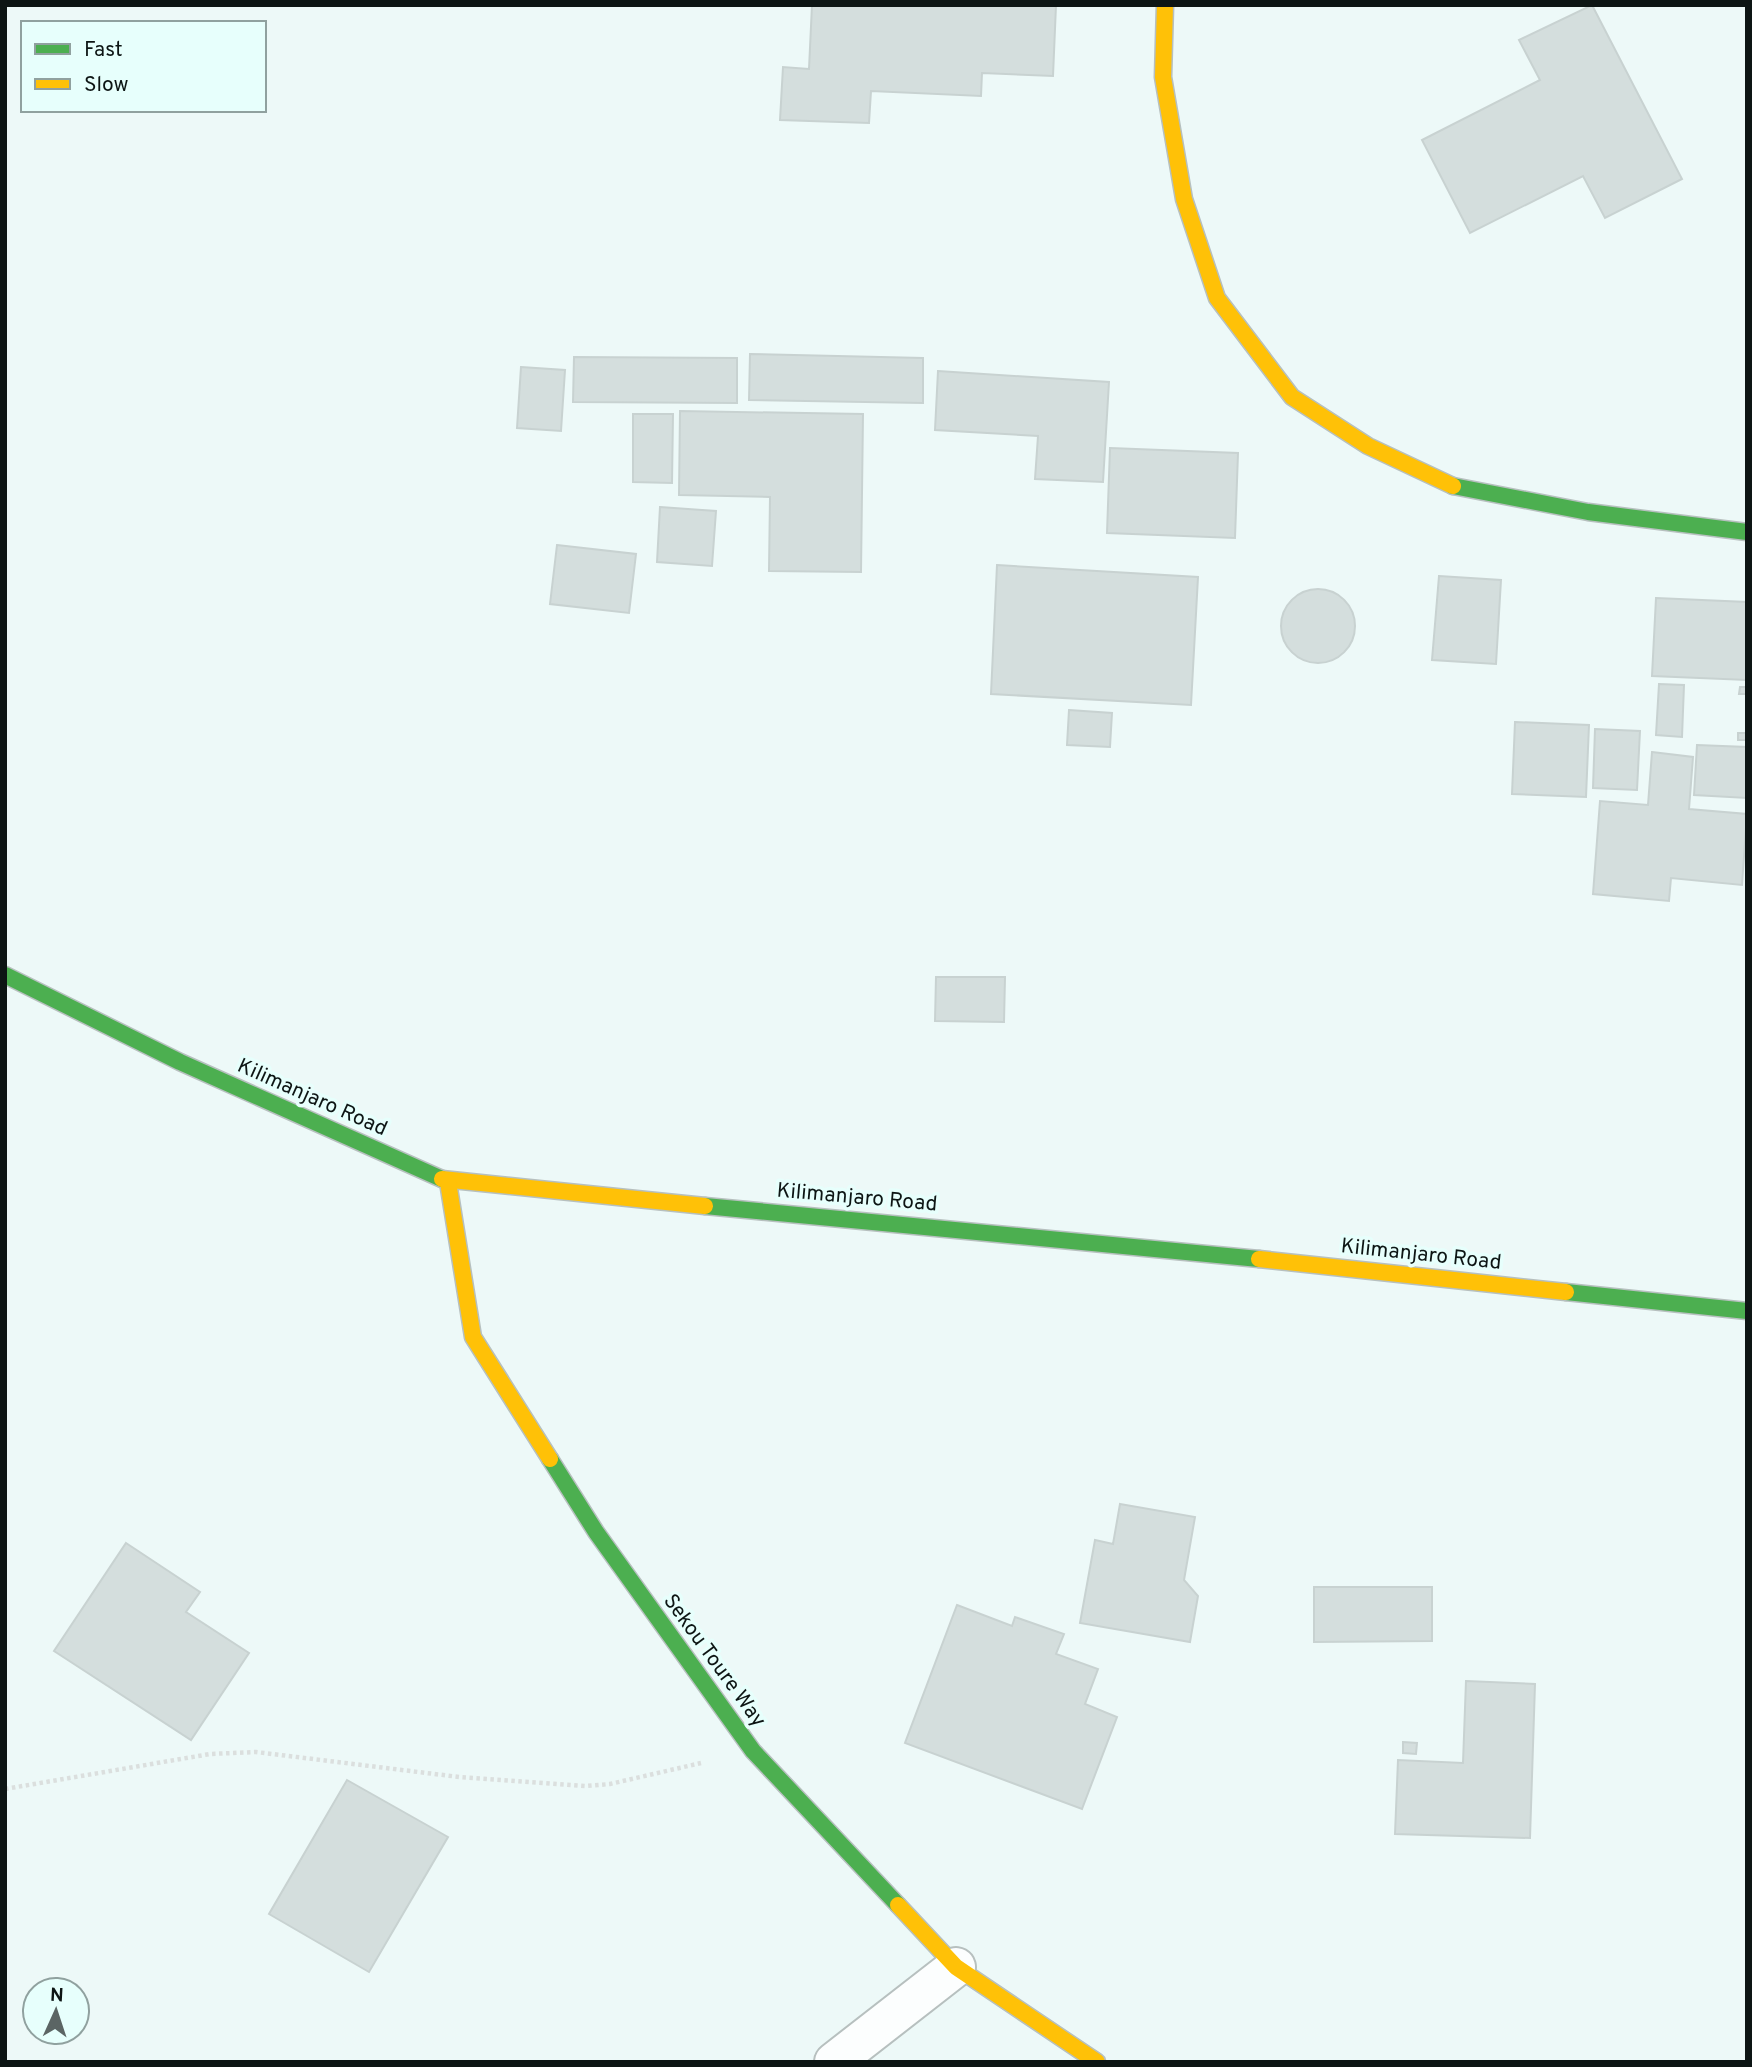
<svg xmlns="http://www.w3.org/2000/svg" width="1752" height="2067" font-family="Overpass,sans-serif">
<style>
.building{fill:#d4dedd;stroke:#c8d2d1;stroke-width:2}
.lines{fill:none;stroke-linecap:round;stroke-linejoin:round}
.street-casing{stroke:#b7c0bf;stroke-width:42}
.fast-casing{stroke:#b7c0bf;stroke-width:19}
.slow-casing{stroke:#b7c0bf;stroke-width:19}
.path{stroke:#dbdfde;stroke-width:4.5;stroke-dasharray:3.5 3.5;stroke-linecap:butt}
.street{stroke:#fcfefe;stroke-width:38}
.fast{stroke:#4caf50;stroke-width:16}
.slow{stroke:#ffc107;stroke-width:16}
.labels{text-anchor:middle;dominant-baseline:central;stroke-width:7;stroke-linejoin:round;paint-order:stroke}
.street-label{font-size:21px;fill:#0d1514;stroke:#e7fffc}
</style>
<rect width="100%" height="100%" fill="#edf9f8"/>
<g class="building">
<polygon points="812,5 1056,5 1053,76 982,73 981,96 871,91 869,123 780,120 783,67 809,69"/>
<polygon points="1592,5 1682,179 1605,218 1583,176 1470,233 1422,140 1540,80 1519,40"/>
<polygon points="750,354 923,358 923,403 749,400"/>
<polygon points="574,357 737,358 737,403 573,402"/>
<polygon points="521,367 565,370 561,431 517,428"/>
<polygon points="938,371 1109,382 1103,482 1035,479 1038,436 935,430"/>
<polygon points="680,411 863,414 861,572 769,571 770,497 679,495"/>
<polygon points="633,414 673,414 672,483 633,482"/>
<polygon points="1110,448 1238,453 1235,538 1107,533"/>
<polygon points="660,507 716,511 712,566 657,562"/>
<polygon points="557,545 636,554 629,613 550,604"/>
<polygon points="997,565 1198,577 1191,705 991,694"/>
<polygon points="1439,576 1501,580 1496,664 1432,660"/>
<circle cx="1318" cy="626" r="37"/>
<polygon points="1656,598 1747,602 1747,680 1652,676"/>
<polygon points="1659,684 1684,685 1682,737 1656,735"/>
<polygon points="1740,687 1747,687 1747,694 1739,694"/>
<polygon points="1069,710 1112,713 1110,747 1067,745"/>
<polygon points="1515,722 1589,725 1586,797 1512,794"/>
<polygon points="1595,729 1640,731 1637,790 1593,788"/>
<rect x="1738" y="733" width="9" height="7"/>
<polygon points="1697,745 1747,747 1747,798 1694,795"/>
<polygon points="1652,752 1693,757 1689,809 1747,814 1742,885 1671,878 1669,901 1593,894 1600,801 1648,805"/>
<polygon points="936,977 1005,977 1004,1022 935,1021"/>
<polygon points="1120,1504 1195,1517 1184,1580 1198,1596 1190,1642 1080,1623 1095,1540 1113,1544"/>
<polygon points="126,1543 200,1592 186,1612 249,1653 191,1740 54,1651"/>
<polygon points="1314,1587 1432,1587 1432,1641 1314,1642"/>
<polygon points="957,1605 1012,1626 1015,1617 1064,1634 1056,1654 1098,1669 1085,1704 1117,1717 1082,1809 905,1743"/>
<polygon points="1466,1681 1535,1684 1530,1838 1395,1834 1398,1760 1463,1763"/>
<polygon points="1403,1742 1417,1743 1416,1754 1403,1753"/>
<polygon points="347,1780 448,1837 369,1972 269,1914"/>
</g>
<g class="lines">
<defs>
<polyline id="street" points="834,2062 956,1967"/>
<g id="fast">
<polyline points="1453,486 1588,512 1747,532"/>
<polyline points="5,975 180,1062 442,1179"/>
<polyline points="705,1206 1259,1259"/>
<polyline points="1566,1292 1747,1311"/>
<polyline points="550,1459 596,1532 753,1751 898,1905"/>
</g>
<g id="slow">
<polyline points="1165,5 1163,77 1184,199 1217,298 1292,397 1368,446 1453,486"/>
<polyline points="442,1179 705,1206"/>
<polyline points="448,1182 473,1337 550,1459"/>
<polyline points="1259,1259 1566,1292"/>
<polyline points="898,1905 956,1967 1097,2062"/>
</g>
</defs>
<use href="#street" class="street-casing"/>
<use href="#fast" class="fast-casing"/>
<use href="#slow" class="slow-casing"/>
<polyline class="path" points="5,1789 210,1754 256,1752 459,1777 586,1786 610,1784 701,1763"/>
<use href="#street" class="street"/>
<use href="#fast" class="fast"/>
<use href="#slow" class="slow"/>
</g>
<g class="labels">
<g class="street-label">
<text transform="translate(312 1098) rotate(24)">Kilimanjaro Road</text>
<text transform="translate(857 1198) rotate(5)">Kilimanjaro Road</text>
<text transform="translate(1421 1255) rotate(6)">Kilimanjaro Road</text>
<text transform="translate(714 1661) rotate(54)">Sekou Toure Way</text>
</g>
</g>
<rect width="1752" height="2067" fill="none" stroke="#0d1514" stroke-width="14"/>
<rect x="21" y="21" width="245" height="91" fill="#e7fffc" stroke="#90a19f" stroke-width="2"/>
<rect x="35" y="44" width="35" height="10" fill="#4caf50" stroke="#90a19f" stroke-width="2"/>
<text x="84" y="56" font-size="21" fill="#0d1514">Fast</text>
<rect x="35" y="79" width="35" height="10" fill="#ffc107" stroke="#90a19f" stroke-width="2"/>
<text x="84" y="91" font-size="21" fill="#0d1514">Slow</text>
<g transform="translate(56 2011) rotate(3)"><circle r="33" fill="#e7fffc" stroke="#90a19f" stroke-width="2"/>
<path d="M0-5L12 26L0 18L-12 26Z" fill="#5b6564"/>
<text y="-10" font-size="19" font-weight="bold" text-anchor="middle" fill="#0d1514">N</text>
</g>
</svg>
